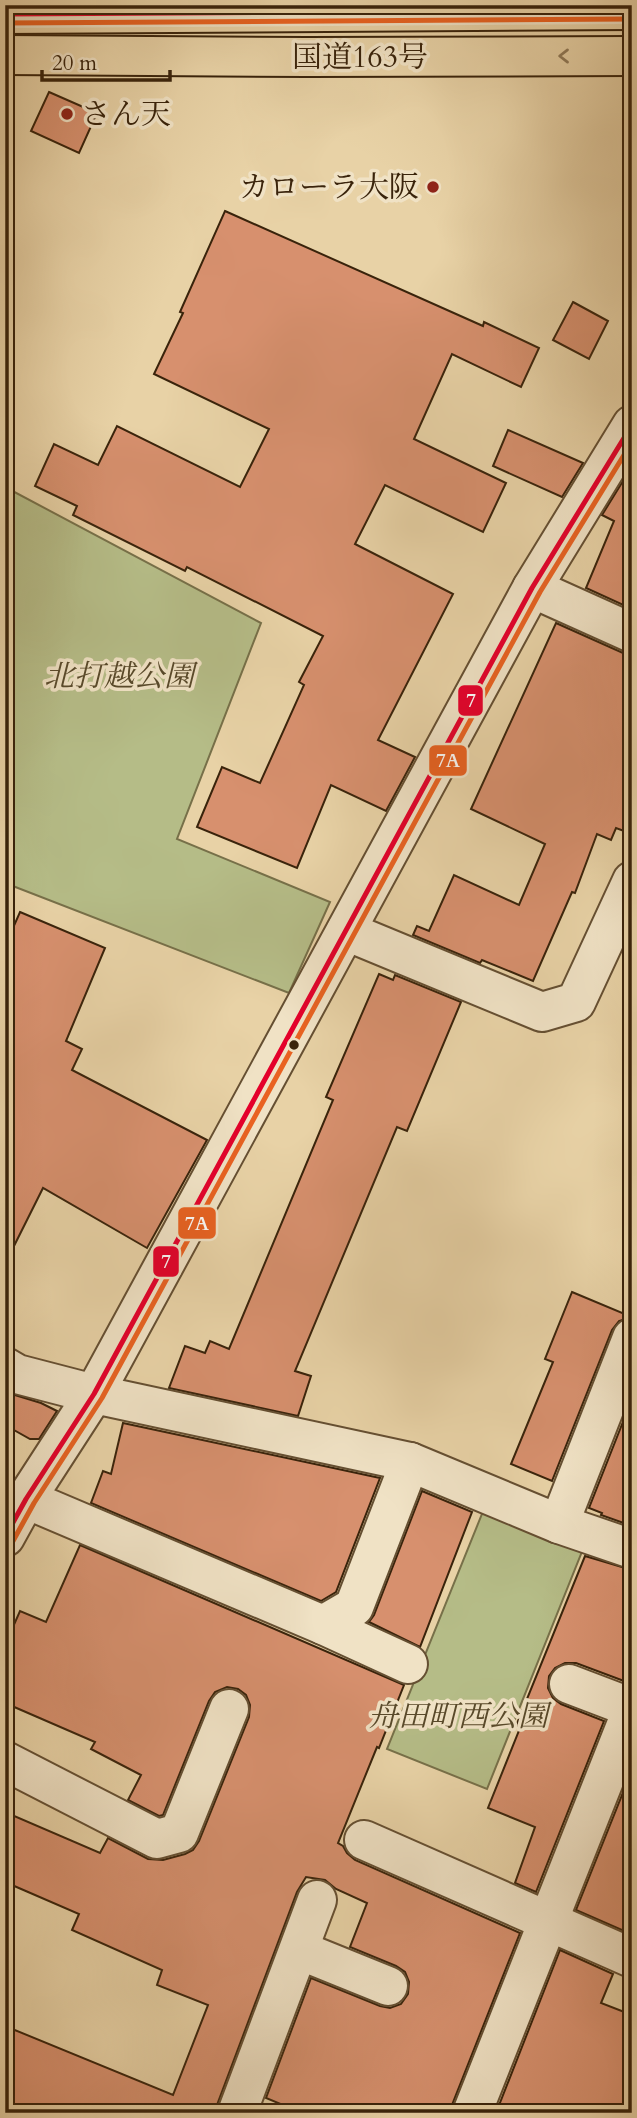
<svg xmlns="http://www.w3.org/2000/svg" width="637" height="2118" font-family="Cardo,'Noto Serif JP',serif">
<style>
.green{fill:#b5bc87;stroke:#777049;stroke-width:2}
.building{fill:#d7906e;stroke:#39230b;stroke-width:2}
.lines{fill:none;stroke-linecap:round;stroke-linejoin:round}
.minor-casing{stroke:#654f32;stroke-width:42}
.highway-casing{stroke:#39230b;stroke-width:42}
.minor{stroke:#f0e2c5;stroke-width:38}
.highway{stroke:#e8d2a6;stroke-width:38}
.bus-1-casing{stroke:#f0e2c5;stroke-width:10}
.bus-2-casing{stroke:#f0e2c5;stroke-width:10}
.bus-1{stroke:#e4002b;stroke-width:5}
.bus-2{stroke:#e96221;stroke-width:5}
.oneway{stroke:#907a58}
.poi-dot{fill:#8f2418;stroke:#f0e2c5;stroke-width:2.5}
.bus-dot{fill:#39230b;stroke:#f0e2c5;stroke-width:2.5}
.labels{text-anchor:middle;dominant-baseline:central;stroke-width:7;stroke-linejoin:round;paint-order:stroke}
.street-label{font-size:30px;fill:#39230b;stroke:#f0e2c5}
.poi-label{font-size:30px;fill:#39230b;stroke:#f0e2c5;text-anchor:start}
.park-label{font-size:30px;font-style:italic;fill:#58492a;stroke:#f0e2c5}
.line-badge{stroke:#f0e2c5;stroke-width:2.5}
.badge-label{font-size:19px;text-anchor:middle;font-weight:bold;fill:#fff}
</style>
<rect width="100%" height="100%" fill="#e8d2a6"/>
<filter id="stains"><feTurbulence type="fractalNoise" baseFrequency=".00286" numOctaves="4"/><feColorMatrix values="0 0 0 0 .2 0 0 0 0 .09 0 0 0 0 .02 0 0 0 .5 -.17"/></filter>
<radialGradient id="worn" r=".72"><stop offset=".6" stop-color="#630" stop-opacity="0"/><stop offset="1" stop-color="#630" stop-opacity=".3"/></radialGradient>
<g class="green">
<polygon points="5,487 261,623 177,839 330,902 289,993 5,883"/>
<polygon points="486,1504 585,1544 487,1789 387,1749"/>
</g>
<g class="building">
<polygon points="49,92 97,113 79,153 31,131"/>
<polygon points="225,211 483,326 484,322 539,348 521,387 452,354 414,439 506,483 483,532 385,485 355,544 453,594 378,740 415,757 386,811 331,785 297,868 197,827 222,767 260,783 304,685 299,682 323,636 187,567 185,571 73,515 77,506 35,486 54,444 98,465 117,426 240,487 269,429 154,374 183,313 180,312"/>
<polygon points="573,302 608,321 589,359 553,340"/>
<polygon points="508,430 583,463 562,497 493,466"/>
<polygon points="631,480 632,480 632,609 586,588 614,521 602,515 623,481 630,484"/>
<polygon points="556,623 623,653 632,654 632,812 624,831 616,828 611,840 597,834 575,893 572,892 533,981 482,960 480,963 413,935 417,926 429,931 454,875 519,905 545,844 471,809"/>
<polygon points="20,912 105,948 66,1041 82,1049 72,1070 207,1140 147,1248 43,1188 5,1264 5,946"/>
<polygon points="379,974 393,980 395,975 461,1002 407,1131 397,1127 295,1371 311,1376 298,1416 169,1388 185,1346 205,1353 210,1341 229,1349 333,1100 326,1097"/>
<polygon points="572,1292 632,1317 619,1321 612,1330 552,1481 511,1464 553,1362 545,1359"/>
<polygon points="5,1392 41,1403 57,1411 39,1439 30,1439 5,1425"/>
<polygon points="632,1399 632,1526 601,1515 602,1513 589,1508"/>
<polygon points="123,1423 380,1478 336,1592 321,1601 91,1503 103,1471 111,1474"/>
<polygon points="422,1491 472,1512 420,1647 369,1622 374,1615"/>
<polygon points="80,1545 404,1685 379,1748 377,1747 338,1843 343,1846 347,1853 355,1860 520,1933 452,2105 451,2113 302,2113 266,2098 311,1978 380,2006 390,2008 401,2004 408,1994 409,1982 405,1972 396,1966 350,1947 367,1903 336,1889 325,1880 306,1877 297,1892 217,2105 216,2113 5,2113 5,2026 173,2095 208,2005 157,1985 162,1970 72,1930 79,1914 5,1882 5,1812 100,1853 108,1838 148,1859 163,1860 185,1854 193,1850 199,1841 249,1717 250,1705 246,1695 238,1689 227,1687 215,1692 209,1701 163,1815 159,1816 128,1800 141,1775 91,1749 95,1742 5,1703 5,1645 20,1611 46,1622"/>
<polygon points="585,1556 632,1570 632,1684 576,1663 565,1663 555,1668 549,1676 548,1688 553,1698 561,1704 604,1721 536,1892 515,1883 535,1827 488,1808 520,1728 516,1726"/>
<polygon points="632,1770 632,1932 631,1934 576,1910"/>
<polygon points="560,1950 613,1974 601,2003 632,2015 632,2113 496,2113"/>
</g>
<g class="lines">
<defs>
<g id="minor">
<polyline points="532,588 632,633"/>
<polyline points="346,931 542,1012 576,1002 632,881"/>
<polyline points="5,1367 17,1374 94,1394 410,1462 559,1524 632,1549"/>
<polyline points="26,1499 323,1625 354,1607 410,1462"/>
<polyline points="559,1524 632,1338"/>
<polyline points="5,1537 26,1499 94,1394 532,588 632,425"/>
<polyline points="323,1625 408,1664"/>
<polyline points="569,1684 632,1708"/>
<polyline points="5,1761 157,1839 179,1833 229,1709"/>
<polyline points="364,1840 632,1958"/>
<polyline points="299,1950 388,1986"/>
<polyline points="237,2113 317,1900"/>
<polyline points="472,2113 632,1710"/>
</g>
<g id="highway">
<polyline points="5,14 632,10"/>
<polyline points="5,55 307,57 632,56"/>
</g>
</defs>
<use href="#minor" class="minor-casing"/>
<use href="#highway" class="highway-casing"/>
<use href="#minor" class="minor"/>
<use href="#highway" class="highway"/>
<defs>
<g id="bus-1">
<polyline points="5,14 632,10"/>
<polyline points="5,1537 26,1499 94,1394 532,588 632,425"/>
</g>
<g id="bus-2">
<polyline points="5,23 632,19"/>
<polyline points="13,1541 34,1503 102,1398 540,592 632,442"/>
</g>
</defs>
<use href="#bus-1" class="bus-1-casing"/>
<use href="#bus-2" class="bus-2-casing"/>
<use href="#bus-1" class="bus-1"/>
<use href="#bus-2" class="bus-2"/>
</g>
<defs><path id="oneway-chevron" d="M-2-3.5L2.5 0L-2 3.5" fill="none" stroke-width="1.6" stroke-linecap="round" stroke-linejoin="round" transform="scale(1.75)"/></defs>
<use class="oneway" href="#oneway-chevron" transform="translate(564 56) rotate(180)"/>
<g class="poi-dot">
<circle cx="67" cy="114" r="7"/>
<circle cx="433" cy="187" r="7"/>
</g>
<circle class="bus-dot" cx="294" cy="1045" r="6"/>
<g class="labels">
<g class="street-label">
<text x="360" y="57">国道163号</text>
</g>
<g class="poi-label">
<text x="81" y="114">さん天</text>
<text x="419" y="187" text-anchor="end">カローラ大阪</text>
</g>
<g class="park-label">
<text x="119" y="676">北打越公園</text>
<text x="458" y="1716">舟田町西公園</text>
</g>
</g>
<g class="line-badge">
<rect x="457" y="684" width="27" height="33" rx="7" fill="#e4002b"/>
<rect x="428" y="744" width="40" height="33" rx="7" fill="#e96221"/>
<rect x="177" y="1206" width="40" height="34" rx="7" fill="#e96221"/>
<rect x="152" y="1245" width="28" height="33" rx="7" fill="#e4002b"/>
</g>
<g class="badge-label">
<text x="471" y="707">7</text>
<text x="448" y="767">7A</text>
<text x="197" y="1230">7A</text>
<text x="166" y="1268">7</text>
</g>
<rect width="637" height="2118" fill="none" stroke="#e8d2a6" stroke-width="28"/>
<rect x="7" y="7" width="623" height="2104" fill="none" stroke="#39230b" stroke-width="3.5"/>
<rect x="14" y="14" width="609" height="2090" fill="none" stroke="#39230b" stroke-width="2"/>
<path d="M42 70v10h128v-10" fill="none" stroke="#39230b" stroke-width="3.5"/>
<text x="52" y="70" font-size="21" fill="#39230b" stroke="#f0e2c5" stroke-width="5" paint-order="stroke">20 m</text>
<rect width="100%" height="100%" filter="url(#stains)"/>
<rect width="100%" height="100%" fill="url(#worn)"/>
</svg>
